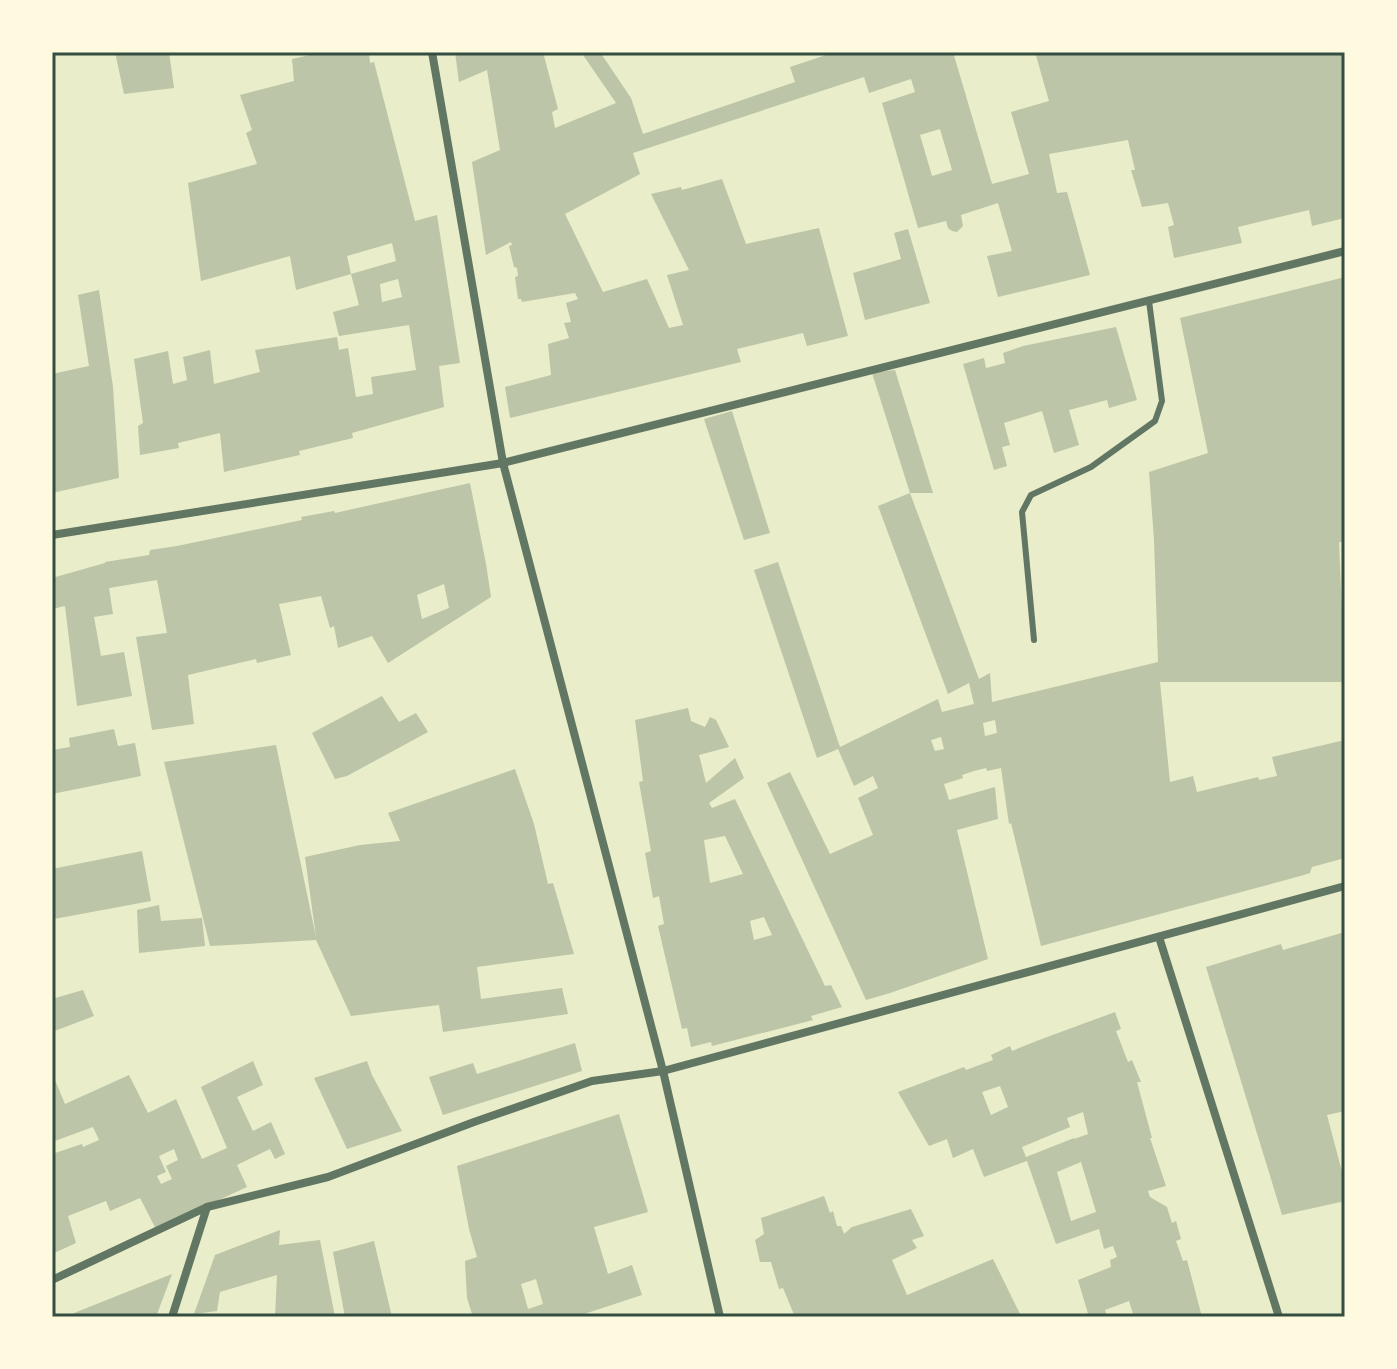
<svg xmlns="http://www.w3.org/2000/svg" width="1397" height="1369" font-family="Ubuntu,sans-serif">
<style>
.building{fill:#bcc5a7;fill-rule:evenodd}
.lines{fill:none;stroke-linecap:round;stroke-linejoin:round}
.service{stroke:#617663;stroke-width:6}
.minor{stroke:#617663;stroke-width:8}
.neatline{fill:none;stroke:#344e41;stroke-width:3}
</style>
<rect width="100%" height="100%" fill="#e9edc9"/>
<g class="building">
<polygon points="115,52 169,52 174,88 124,94"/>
<path d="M323,52H369L370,63L374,62L415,221L437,215L460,363L439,366L444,407L352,433L353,438L299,451L300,455L224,472L220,433L178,443L179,448L140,455L138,426L143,423L134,359L168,351L173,384L187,380L183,357L210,350L214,384L260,372L255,350L337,337L339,350L348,348L356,397L373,394L371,377L416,370L409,325L339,336L333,312L359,305L351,274L396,261L392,243L347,256L351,274L296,290L290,256L201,281L188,183L257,164L246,133L252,130L240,95L294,81L292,59ZM398,279L402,297L382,302L380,284Z"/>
<path d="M455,52H543L558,109L552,112L555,128L616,103L581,52H600L631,98L643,134L795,82L790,67L835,52H953L992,184L1029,174L1011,112L1049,101L1035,52H1345V218L1312,226L1309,210L1238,227L1242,243L1174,258L1168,227L1174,225L1168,203L1142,207L1131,170H1135L1128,140L1049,154L1057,193L1067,192L1090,275L998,297L987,256L1012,251L998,203L961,215L963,226L957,232L952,231L948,228L946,221L918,228L882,103L915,92L911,79L869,93L864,77L633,153L640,174L565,214L603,292L647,279L669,328L683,325L667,275L689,270L651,194L681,187L682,190L722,179L746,244L819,228L848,336L807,346L803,333L766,342L737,349L741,362L510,418L505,387L551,375L548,344L569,338L564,323L571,322L566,303L578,299L575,293L522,302L521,299H518L515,277L518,276L517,268L514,267L509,246L512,245L511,242L486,255L472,162L500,150L487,70L459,82ZM940,129L952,170L932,176L920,135Z"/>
<polygon points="908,229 930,303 865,320 853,273 901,259 894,233"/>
<path d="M1345,277V542H1339L1345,682H1160L1170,782L1193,776L1197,792L1258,777L1259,780L1277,776L1272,757L1345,740V858L1312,867L1310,873L1304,875L1041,946L1011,823L1009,824L1001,768L987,771L986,768L974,771L962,775L963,778L944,784L949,800L995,787L998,819L957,830L988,959L890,993L866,1000L767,783L790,772L830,854L873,835L858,798L878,788L873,776L854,786L838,749L817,758L754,570L778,562L840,747L938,699L942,712L974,704L969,683L948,694L878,506L910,493L979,679L990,673L992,702L1158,662L1154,540L1149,472L1208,453L1180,318ZM995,720L997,733L985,736L983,723ZM941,737L944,749L935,751L931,740Z"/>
<polygon points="99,290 113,387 119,478 52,493 52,374 89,366 78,295"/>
<polygon points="1116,327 1137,400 1109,408 1107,400 1069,410 1079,445 1054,453 1042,411 1004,423 1010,445 1002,447 1007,466 994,470 963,364 984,358 986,368 994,366 1005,363 1003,353 1023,346"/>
<polygon points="895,370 933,493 910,493 872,373"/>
<polygon points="732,411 770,533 744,540 704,419"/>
<path d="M470,483L486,564L491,597L388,663L372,636L338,648L334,626L330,628L321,596L279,604L291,655L257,663L256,659L188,675L194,724L152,730L136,637L167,633L157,580L109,588L113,614L94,617L101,656L124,652L132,696L77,706L65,606L52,609V578L105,563V562L149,555L150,550L177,546L302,520L301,517L334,511L335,513ZM444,584L449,608L422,619L417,595Z"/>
<polygon points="382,696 399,722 416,713 428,732 347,776 335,779 312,733"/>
<path d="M688,708L691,721L705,727L710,717L716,720L729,747L699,755L706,783L735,758L744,778L709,803L712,808L735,799L825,986L831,985L842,1007L811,1016L813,1020L712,1046L711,1042L691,1047L687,1028L682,1029L658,926L664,924L659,896L653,898L645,853L651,851L639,782L643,781L635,720ZM725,836L743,874L710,883L704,840ZM764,917L772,935L754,940L750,921Z"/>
<polygon points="114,729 118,746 135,743 141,776 52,794 52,750 70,747 69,738"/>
<polygon points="276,745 316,937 305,857 360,845 400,841 388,813 515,769 534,824 548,884 553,883 574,954 477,967 481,999 562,988 568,1014 443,1032 439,1005 351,1016 316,940 210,946 164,762"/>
<polygon points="142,851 151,901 54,919 52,869"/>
<polygon points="159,905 161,921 202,918 205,946 139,953 137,910"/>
<polygon points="1345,932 1345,1111 1327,1115 1345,1183 1345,1201 1282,1215 1206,967 1281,944 1283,950"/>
<polygon points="83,990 94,1016 52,1032 52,999"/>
<path d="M1115,1012L1121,1029L1116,1031L1128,1062L1132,1060L1141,1082H1137L1152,1138H1150L1166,1186L1148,1191L1150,1197L1167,1207L1172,1223L1176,1221L1181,1239L1176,1241L1183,1261L1187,1260L1202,1317H1134L1129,1301L1105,1310L1107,1317H1089L1078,1280L1111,1267L1110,1260L1117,1257L1113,1246L1104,1249L1099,1229L1056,1244L1027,1161L984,1177L973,1149L953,1158L947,1139L929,1146L898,1092L964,1067L966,1070L993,1060L991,1055L1010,1046L1012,1051L1039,1040ZM1000,1086L1008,1107L991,1115L982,1092ZM1083,1112L1088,1134L1074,1139V1138L1026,1157L1022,1147L1070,1127L1067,1118ZM1081,1162L1096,1212L1071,1221L1057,1172Z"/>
<polygon points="575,1043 582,1071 443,1115 429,1077 473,1063 477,1074"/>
<path d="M253,1061L263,1085L237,1097L253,1131L271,1122L285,1154L275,1159L270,1149L237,1165L247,1187L156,1229L140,1198L110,1211L106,1201L68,1216L76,1243L52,1254V1154L82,1144L83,1147L99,1140L93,1127L52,1142V1073L65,1104L129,1075L148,1113L176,1099L202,1159L227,1148L201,1087ZM174,1149L178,1160L166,1166L172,1179L161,1184L157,1176L166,1172L159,1156Z"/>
<polygon points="367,1061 372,1075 402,1131 347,1149 314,1078"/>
<path d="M619,1114L648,1212L594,1227L608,1274L632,1265L642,1295L575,1317H513L512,1314L502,1317H473L467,1298L465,1261L477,1257L469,1229L457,1166ZM536,1279L543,1304L528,1309L521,1284Z"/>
<polygon points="824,1196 830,1213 833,1211 837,1226 841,1226 844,1234 852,1227 911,1209 924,1236 912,1240 917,1248 892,1260 907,1295 993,1259 1020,1314 1014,1317 795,1317 783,1288 779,1289 771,1262 760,1262 755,1240 764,1234 761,1218"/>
<polygon points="280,1230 279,1245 320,1240 335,1317 275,1317 277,1275 220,1292 217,1311 194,1314 215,1255"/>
<polygon points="374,1241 392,1317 345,1317 333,1252"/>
<polygon points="172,1274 156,1317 65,1317 79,1311"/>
</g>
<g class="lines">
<polyline class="service" points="1034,640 1022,512 1031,495 1091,467 1155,421 1162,401 1149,301 1152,300"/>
<g class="minor">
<polyline points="432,52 503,463 663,1071 720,1317"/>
<polyline points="52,535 503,463 1345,251"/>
<polyline points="1159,937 1279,1317"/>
<polyline points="52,1280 207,1207 328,1177 474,1122 592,1081 663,1071 1345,886"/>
<polyline points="172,1317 207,1207"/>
</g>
</g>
<rect width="1397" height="1369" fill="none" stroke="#fefae0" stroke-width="108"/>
<rect x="54" y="54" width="1289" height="1261" class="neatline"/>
</svg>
